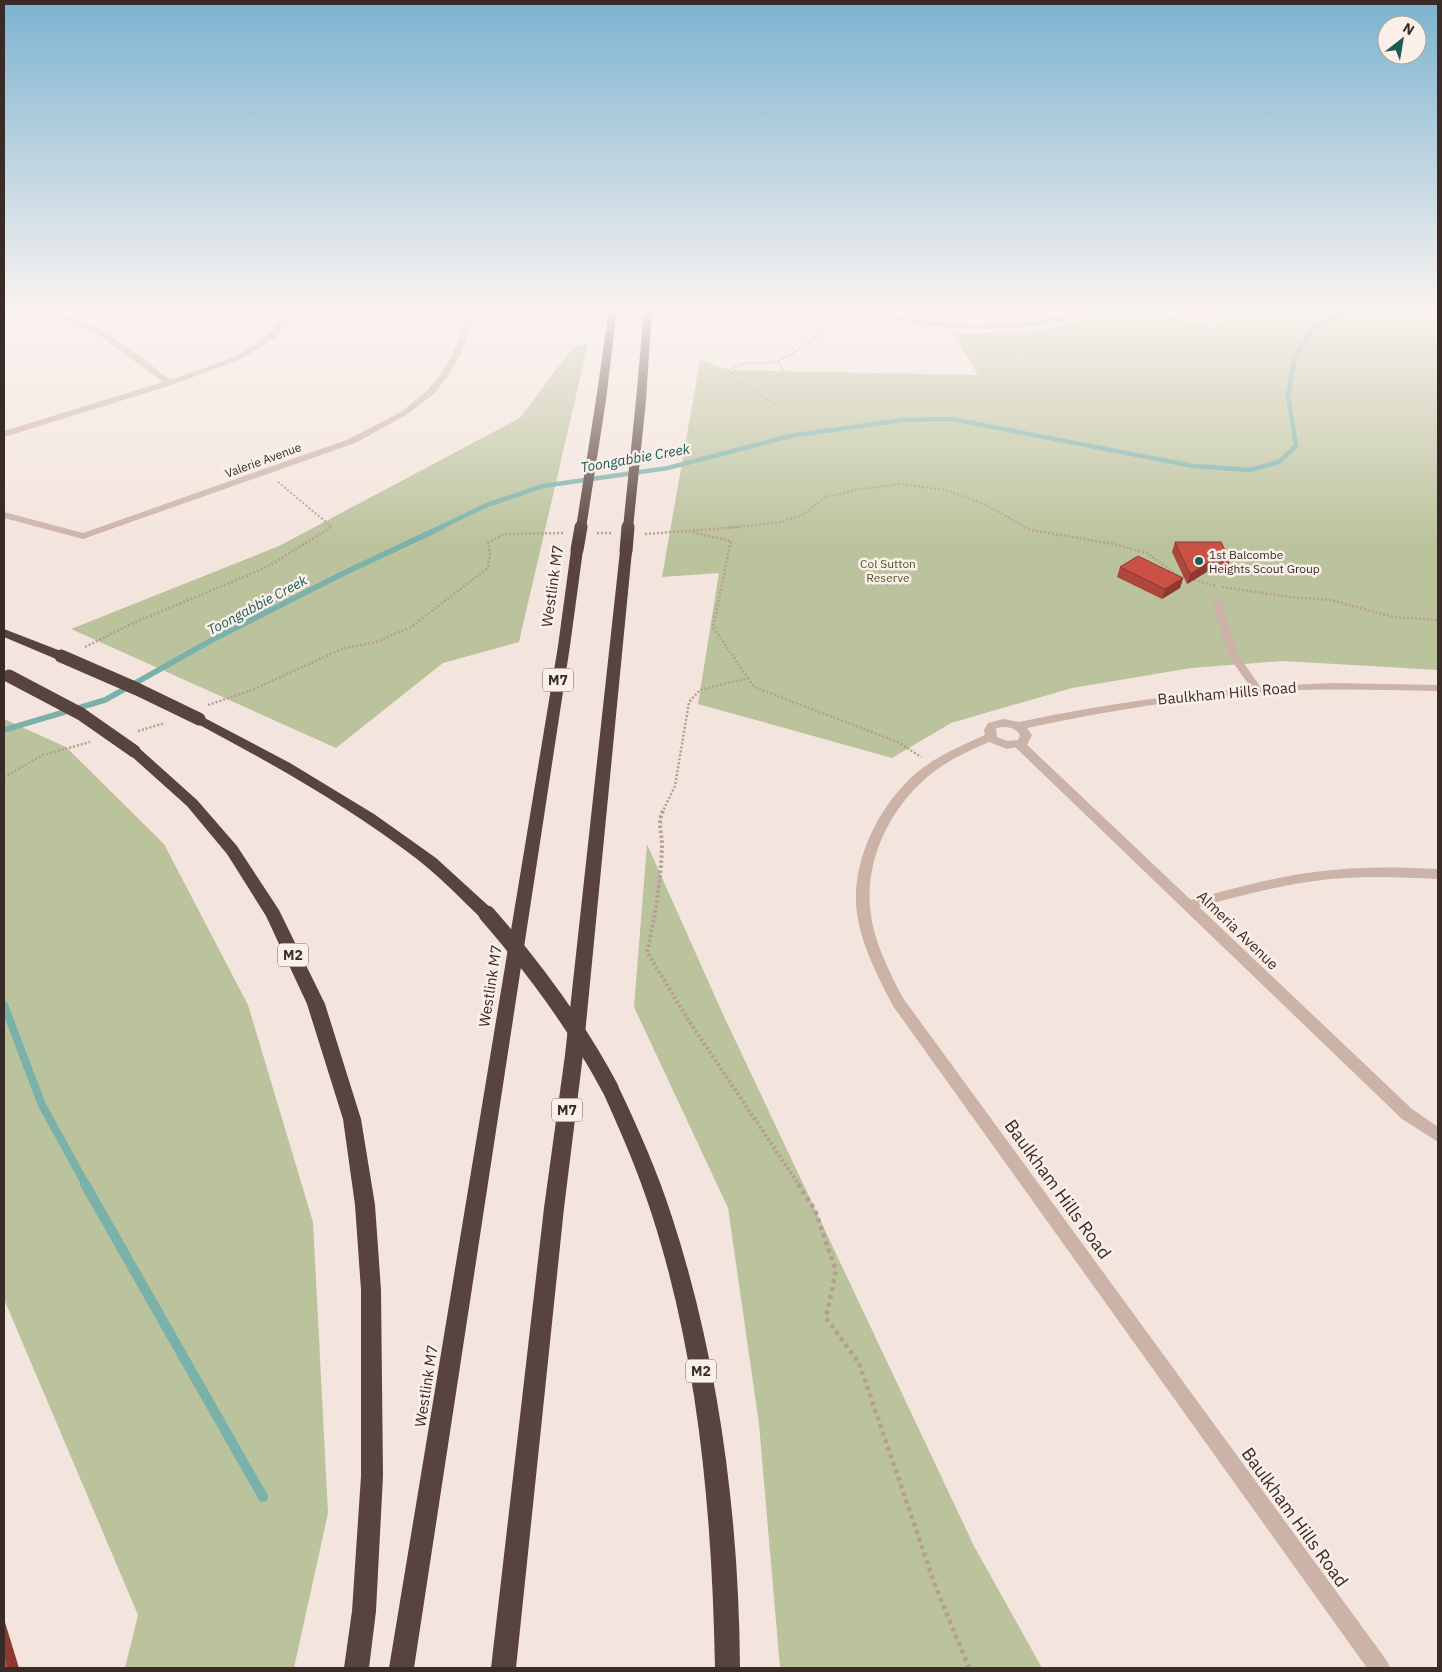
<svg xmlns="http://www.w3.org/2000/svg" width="1442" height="1672" font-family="'IBM Plex Sans',sans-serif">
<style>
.green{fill:#bbc39c}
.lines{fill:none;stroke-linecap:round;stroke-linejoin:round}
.stream-far3{stroke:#7bb1ab;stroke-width:4.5}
.stream-far2{stroke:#7bb1ab;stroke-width:5.5}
.stream-far1{stroke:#7bb1ab;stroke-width:8}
.stream{stroke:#7bb1ab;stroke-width:10}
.path-far3{stroke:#b79d92;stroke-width:2;stroke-dasharray:2 2;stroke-linecap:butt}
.path-far2{stroke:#b79d92;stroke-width:2.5;stroke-dasharray:2 2;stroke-linecap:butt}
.path-far1{stroke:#b79d92;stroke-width:4;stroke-dasharray:2.5 2.5;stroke-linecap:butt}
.path{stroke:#b79d92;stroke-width:4.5;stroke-dasharray:4 4;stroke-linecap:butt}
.service{fill:#ccb3a8;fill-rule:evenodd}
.minor{fill:#ccb3a8;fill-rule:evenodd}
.tertiary{fill:#ccb3a8;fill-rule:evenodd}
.motorway{fill:#59433f;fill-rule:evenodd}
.motorway-bridge-far2{stroke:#59433f;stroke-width:10}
.motorway-bridge-far1{stroke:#59433f;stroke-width:13}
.motorway-bridge{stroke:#59433f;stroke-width:17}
.wall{fill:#ad463b}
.shaded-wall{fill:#8d3930}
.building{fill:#c95145;stroke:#8d3930}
.poi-dot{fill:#1d5b56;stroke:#faf0e9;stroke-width:2}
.labels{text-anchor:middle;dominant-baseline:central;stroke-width:5;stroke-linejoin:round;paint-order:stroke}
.far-street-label{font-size:12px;fill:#382b28;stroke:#faf0e9}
.far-poi-label{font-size:12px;fill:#382b28;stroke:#faf0e9;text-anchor:start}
.far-park-label{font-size:12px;fill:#4e572b;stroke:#faf0e9}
.far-water-label{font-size:14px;font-style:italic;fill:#1d5b56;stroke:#faf0e9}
.shield{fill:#faf0e9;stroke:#726662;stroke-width:1}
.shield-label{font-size:14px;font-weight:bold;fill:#382b28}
.street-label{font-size:15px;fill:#382b28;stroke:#faf0e9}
.near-street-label{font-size:18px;fill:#382b28;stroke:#faf0e9}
</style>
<rect width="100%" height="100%" fill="#f3e5dd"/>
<g class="green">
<path d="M1111,309H1146L1214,328L1237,309H1438V670L1283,661L1191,668L1072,688L951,723L892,758L698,704L719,573L662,577L700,360L730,370L978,375L953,333C1007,332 1063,334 1111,309Z"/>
<polygon points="588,344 519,642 443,663 336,748 71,629 279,546 520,418 574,346"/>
<polygon points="4,719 66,747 164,844 248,1005 313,1222 328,1513 294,1668 125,1668 138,1615 4,1299"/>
<polygon points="647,844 721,1010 974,1546 1042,1668 780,1668 759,1424 728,1208 634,1007"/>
</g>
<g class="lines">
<polyline class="stream-far3" points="439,528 487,505 543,486 668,468 790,436 903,420 952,419 1193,466 1250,470 1279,462 1296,446 1288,395 1295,357 1313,329 1348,309"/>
<polyline class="stream-far2" points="4,730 105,700 212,640 344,573 442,527"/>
<polyline class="stream-far1" points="4,1005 42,1105 86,1185"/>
<polyline class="stream" points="85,1184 263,1497"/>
<g class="path-far3">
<polyline points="4,316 12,311"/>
<polyline points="778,362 783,370"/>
<path d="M775,404L742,383L729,371C744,357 761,368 778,361C796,353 821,334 836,320"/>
<polyline points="278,482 332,527 330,528"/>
<polyline points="727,528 781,522 804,514 824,498 855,490 901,484 945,490 984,504 1027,528"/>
</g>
<g class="path-far2">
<polyline points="1025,527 1031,530 1113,544 1147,553 1179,576 1216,586"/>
<polyline points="597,533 611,533"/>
<polyline points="645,534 739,527"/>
<polyline points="1222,587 1290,597 1331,600 1393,617 1438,620"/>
<polyline points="85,647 131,624 251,574 274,563 331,527"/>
<polyline points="748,678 754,687 898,742 921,757"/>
<polyline points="208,705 252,690 342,649 376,642 411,627 488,568 490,554 488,543 504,534 563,533"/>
<polyline points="138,731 165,723"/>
<polyline points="4,777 43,755 90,742"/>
<polyline points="662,813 675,786 689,702 700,690 748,678 713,627 731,541 691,532"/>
</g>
<path class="path-far1" d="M663,811C657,823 662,833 662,845C661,881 655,917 647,952L687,1018L799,1185"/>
<polyline class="path" points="798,1184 815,1210 836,1271 826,1318 859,1363 935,1585 969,1668"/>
<polygon class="service" points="1216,597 1221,600 1238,655 1262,689 1261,691 1253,691 1228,655 1211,600"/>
<g class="minor">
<path d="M28,309C82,309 130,348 170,380C210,365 268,352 286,309H293L288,323L275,338L241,359L172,385L4,437V431L163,382L103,338L70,322Z"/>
<polygon points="469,309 476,309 461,353 449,374 434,394 406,415 355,443 83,539 4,518 4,512 83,533 349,439 401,412 428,390 441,374 453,353"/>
<polygon points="838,309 845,309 842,311"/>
<polygon points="856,309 869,309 916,320 976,326 1035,322 1084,309 1095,309 1067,320 1035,326 976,330 916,324"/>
<path d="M1019,740L1023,741L1191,900C1232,889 1273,877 1315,872C1356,866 1397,867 1438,869V879C1397,877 1356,875 1315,881C1276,886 1237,897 1199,907L1412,1109L1438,1127V1142L1402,1119L1015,747L1013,744Z"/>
</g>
<path class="tertiary" d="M1332,683L1438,685V691C1385,690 1332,688 1279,691C1194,697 1110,710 1027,728L1032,735L1027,745L1007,749L989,742C966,752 942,763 924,780C890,810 866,859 870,906C872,938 888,969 903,998L1387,1661L1390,1668H1367L893,1006C878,977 862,947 857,914C850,863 878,807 915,774C935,757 960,746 985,735L984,730L988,723L1003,719L1019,722C1123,700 1226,687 1332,683ZM1003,727C1011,727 1016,729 1020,735L1018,740L1007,741L997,737L996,728Z"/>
<g class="motorway">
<polygon points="609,309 617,309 606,400 601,403 596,400"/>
<polygon points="644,309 652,309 646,400 641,403 636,400"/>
<polygon points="577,547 583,550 570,646 414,1668 389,1668 558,646 571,550"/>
<polygon points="626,548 632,551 583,1055 564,1208 516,1668 491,1668 544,1208 565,1055 620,551"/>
<polygon points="4,629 66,653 67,656 61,660 56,659 4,637"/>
<path d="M199,715L290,763L374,814L436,858L493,910L495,914L493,918L487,920L481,918C460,898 440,877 417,859C348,806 271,763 194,722L192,719L194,716Z"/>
<polygon points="134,746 139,748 197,800 237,846 279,910 325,1004 361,1119 375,1205 381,1290 383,1476 376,1611 369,1668 344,1668 352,1611 361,1476 361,1290 355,1205 343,1119 307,1004 266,916 227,854 187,806 129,754 127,751 129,748"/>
<path d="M610,1080L616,1083L619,1088C639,1130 658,1173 672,1217C719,1361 739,1517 740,1668H715C712,1515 699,1361 652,1215C638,1171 620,1130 601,1088L604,1083Z"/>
</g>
<g class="motorway-bridge-far2">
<polyline points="581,528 601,400"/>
<polyline points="628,528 641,400"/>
</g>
<g class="motorway-bridge-far1">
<polyline points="577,550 581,527"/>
<polyline points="626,551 628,527"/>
<polyline points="61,656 137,689 199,719"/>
<polyline points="9,676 81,714 134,751"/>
</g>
<path class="motorway-bridge" d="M487,914C535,969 576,1024 610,1088"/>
</g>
<g class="wall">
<polygon points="1175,542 1230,560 1227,570 1210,570 1187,584 1172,552"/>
<polygon points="1120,567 1183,578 1180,588 1162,599 1117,577"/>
</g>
<g class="shaded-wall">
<polygon points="1213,560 1210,570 1187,584 1190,574"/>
<polygon points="1183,578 1180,588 1162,599 1165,589"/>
<polygon points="4,1619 19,1668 8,1668 4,1655"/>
</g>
<g class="building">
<polygon points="1175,542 1221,542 1230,560 1213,560 1190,574"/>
<polygon points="1138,556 1183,578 1165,589 1120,567"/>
<polygon points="4,1655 8,1668 4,1668"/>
</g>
<linearGradient id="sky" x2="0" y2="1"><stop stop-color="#7cb3d0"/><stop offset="0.57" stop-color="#faf3f0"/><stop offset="1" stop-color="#faf3f0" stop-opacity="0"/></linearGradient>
<rect width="1442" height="543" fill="url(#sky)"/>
<circle class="poi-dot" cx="1199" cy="561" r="5"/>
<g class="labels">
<g class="far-street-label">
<text transform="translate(263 460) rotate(-20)">Valerie Avenue</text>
</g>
<g class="far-poi-label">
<text x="1209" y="554">1st Balcombe<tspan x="1209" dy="14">Heights Scout Group</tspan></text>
</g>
<g class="far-park-label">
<text x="888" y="563">Col Sutton<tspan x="888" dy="14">Reserve</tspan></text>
</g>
<g class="far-water-label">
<text transform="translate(635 458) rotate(-10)">Toongabbie Creek</text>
<text transform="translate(257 605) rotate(-28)">Toongabbie Creek</text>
</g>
<g class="shield">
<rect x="543" y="668.5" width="30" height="23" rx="4"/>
<rect x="278" y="943.5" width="30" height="23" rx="4"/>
<rect x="552" y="1098.5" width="30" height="23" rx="4"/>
<rect x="686" y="1359.5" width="30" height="23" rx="4"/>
</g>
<g class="shield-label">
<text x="558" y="680">M7</text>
<text x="293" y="955">M2</text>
<text x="567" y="1110">M7</text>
<text x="701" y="1371">M2</text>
</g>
<g class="street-label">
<text transform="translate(552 586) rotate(-82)">Westlink M7</text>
<text transform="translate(1227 693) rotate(-5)">Baulkham Hills Road</text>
<text transform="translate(1238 930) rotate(44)">Almeria Avenue</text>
<text transform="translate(490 986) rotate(-81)">Westlink M7</text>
<text transform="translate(426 1386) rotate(-81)">Westlink M7</text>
</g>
<g class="near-street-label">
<text transform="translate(1058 1189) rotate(54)">Baulkham Hills Road</text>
<text transform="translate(1295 1517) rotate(54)">Baulkham Hills Road</text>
</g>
</g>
<rect width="1442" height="1672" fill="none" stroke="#382b28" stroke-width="10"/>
<g transform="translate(1402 40) rotate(31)"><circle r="24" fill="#faf0e9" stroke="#aca19c"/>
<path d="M0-4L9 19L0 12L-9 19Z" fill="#1d5b56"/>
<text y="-8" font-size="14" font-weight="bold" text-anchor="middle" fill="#382b28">N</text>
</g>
</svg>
